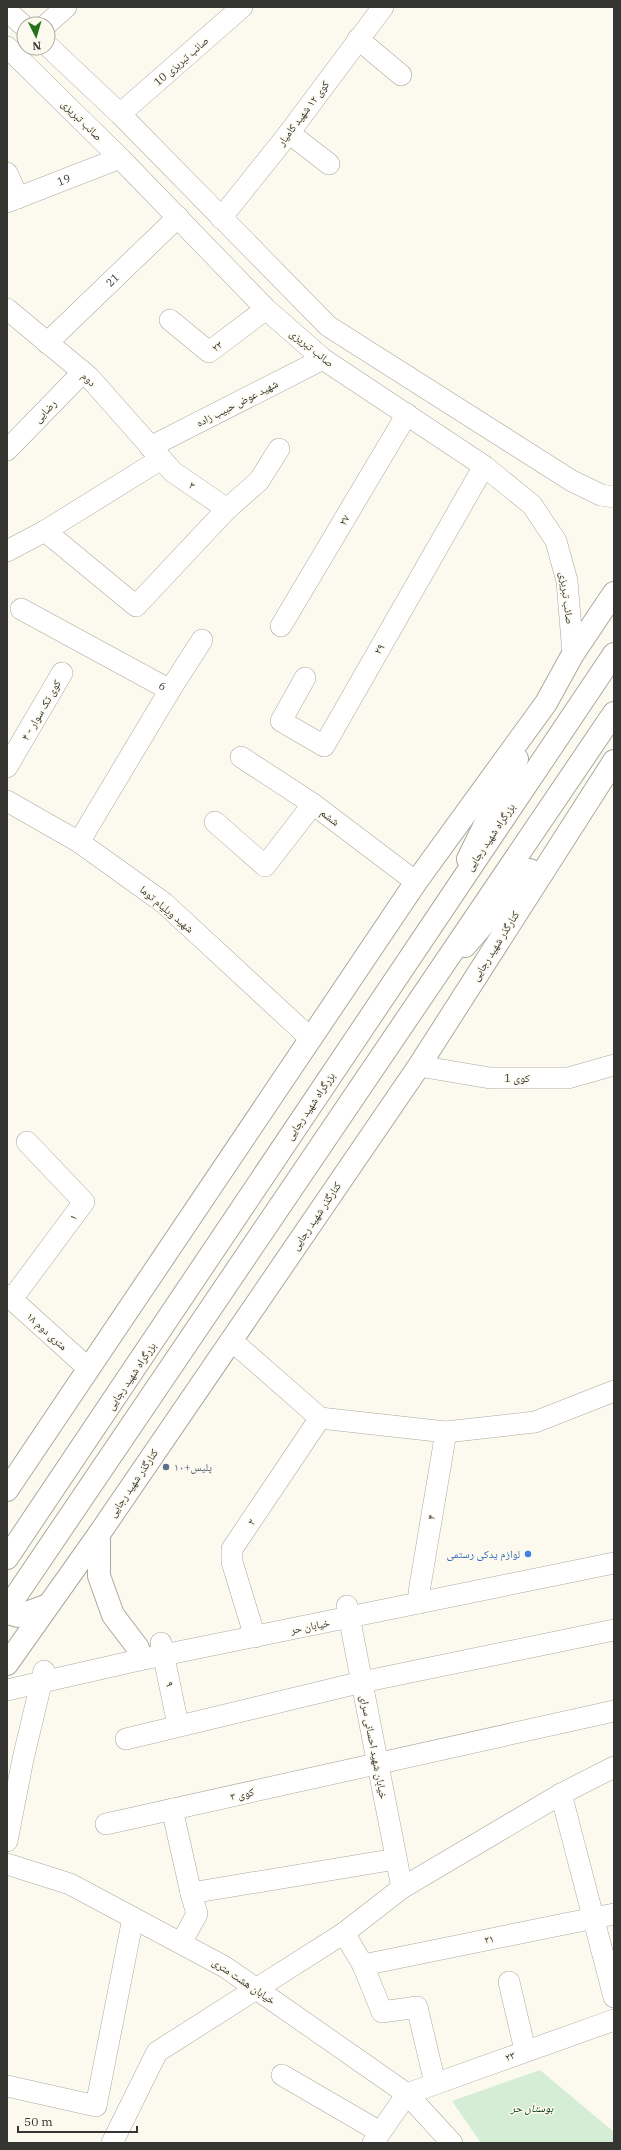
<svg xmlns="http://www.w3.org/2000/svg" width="621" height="2150" font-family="'IBM Plex Serif','Noto Naskh Arabic',serif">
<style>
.green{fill:#d4edd4}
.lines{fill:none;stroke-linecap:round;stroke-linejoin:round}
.minor-casing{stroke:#aaa99f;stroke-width:22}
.major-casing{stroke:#aaa99f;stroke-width:24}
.highway-casing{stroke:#aaa99f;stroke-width:24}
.minor{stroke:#fff;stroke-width:21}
.major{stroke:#fff;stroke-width:22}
.highway{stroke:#fff;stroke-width:22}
.service-dot{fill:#5c6f8a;stroke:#fcfaef;stroke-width:1.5}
.shop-dot{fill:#3f7fe0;stroke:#fcfaef;stroke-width:1.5}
.labels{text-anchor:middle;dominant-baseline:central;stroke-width:3;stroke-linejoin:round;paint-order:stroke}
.street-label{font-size:11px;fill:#353531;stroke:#fcfaef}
.service-label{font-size:11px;fill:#4e5e75;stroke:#fcfaef;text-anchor:start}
.shop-label{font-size:11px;fill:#366cbe;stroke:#fcfaef;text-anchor:end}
.park-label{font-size:11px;font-style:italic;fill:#013808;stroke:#fcfaef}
</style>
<rect width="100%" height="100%" fill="#fcfaef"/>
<polygon class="green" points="540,2070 614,2132 614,2143 481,2143 452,2101"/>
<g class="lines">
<defs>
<g id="minor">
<polyline points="7,11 24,26"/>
<polyline points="47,24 66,7"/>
<polyline points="358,39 401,75"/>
<polyline points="48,46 120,114 328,326 572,481 601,495 614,497"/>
<polyline points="7,47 120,158 266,309 323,359 484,466 532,505 556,541 567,581 573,654"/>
<polyline points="120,114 242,7"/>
<polyline points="289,133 329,164"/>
<polyline points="7,173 18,198"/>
<path id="s1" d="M7,202L120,158"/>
<polyline points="221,218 289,133 383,7"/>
<polyline points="7,309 89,377 173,472 227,509"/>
<polyline points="170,320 209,352 266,309"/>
<path id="s2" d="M47,343L178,217"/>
<polyline points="150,447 323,359"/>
<polyline points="7,450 83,372"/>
<polyline points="45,531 136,606 227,509 259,481 279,449"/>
<polyline points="7,551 45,531 161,459"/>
<path id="s3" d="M21,609L170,690L79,842"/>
<polyline points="281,626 407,414"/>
<polyline points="305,678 281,721 324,746 484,466"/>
<polyline points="170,690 202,640"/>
<polyline points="241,757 313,804 416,882"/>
<polyline points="7,767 62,673"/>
<polyline points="7,801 79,842 164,903 310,1038"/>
<polyline points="215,822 265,866 313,804"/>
<polyline points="419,1066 490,1078 568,1078 614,1065"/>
<polyline points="7,1295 88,1368"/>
<polyline points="12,1299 84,1202 27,1142"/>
<polyline points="231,1340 320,1418 446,1432 535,1422 614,1391"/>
<polyline points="420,1603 419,1592 446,1432"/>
<polyline points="347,1606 402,1888"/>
<polyline points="255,1637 232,1562 232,1549 320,1418"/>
<polyline points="161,1643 178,1725"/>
<polyline points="7,1690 139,1660 614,1563"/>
<polyline points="126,1739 362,1682 614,1630"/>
<polyline points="561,1794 614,1997"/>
<polyline points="172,1809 191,1893"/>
<polyline points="106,1824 614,1711"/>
<polyline points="7,1841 23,1759 44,1671"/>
<polyline points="7,1864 70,1884 225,1967 407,2094 452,2143"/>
<polyline points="344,1933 363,1965 382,2012 417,2007 435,2083"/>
<polyline points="181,1943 197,1914 191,1893 396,1859"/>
<polyline points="363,1965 614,1914"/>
<polyline points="509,1982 525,2050"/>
<polyline points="282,2075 380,2132"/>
<polyline points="7,2086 96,2106 133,1918"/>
<polyline points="112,2143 157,2052 344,1933 402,1888 561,1794 614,1767"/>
<polyline points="373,2143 407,2094 614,2020"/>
</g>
<g id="major">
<polyline points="468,859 517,759"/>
<polyline points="465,946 530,870"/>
<polyline points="7,1490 416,882 546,703 573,654 614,593"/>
<polyline points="99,1534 99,1576 113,1615 138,1648"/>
<polyline points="7,1613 18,1616 48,1605"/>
<polyline points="7,1664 99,1534 419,1066 614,761"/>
</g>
<g id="highway">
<polyline points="7,1558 614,654"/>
<polyline points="7,1609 614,713"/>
</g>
</defs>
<use href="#minor" class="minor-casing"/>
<use href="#major" class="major-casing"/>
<use href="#highway" class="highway-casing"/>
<use href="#minor" class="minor"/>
<use href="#major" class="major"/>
<use href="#highway" class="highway"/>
</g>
<circle class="service-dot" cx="166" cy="1467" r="4"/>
<circle class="shop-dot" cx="528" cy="1554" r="4"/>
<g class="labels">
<g class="street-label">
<text transform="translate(181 61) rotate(-41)">صائب تبریزی 10</text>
<text transform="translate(303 113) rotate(-53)">کوی ۱۲ شهید کامیار</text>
<text transform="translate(82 120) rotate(45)">صائب تبریزی</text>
<text stroke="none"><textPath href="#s1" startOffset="61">19</textPath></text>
<text stroke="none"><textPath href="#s2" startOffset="91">21</textPath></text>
<text transform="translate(217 346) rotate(-37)">۲۳</text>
<text transform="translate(312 348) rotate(39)">صائب تبریزی</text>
<text transform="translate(89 379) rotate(44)">دوم</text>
<text transform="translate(237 403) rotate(-27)">شهید عوض حبیب زاده</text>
<text transform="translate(45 411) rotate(-46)">رضایی</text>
<text transform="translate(192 485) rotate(34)">۲</text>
<text transform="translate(344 520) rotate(-59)">۲۷</text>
<text transform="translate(567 598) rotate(83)">صائب تبریزی</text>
<text transform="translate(379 649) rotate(-60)">۲۹</text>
<text stroke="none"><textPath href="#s3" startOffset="161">6</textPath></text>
<text transform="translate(41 710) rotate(-60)">۴ - کوی تک سوار</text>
<text transform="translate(330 817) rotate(37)">ششم</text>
<text transform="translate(490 837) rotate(-56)">بزرگراه شهید رجایی</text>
<text transform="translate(167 909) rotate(40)">شهید ویلیام توما</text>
<text transform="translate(495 946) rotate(-58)">کنارگذر شهید رجایی</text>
<text x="517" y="1078">کوی 1</text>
<text transform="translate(310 1106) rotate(-56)">بزرگراه شهید رجایی</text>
<text transform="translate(316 1216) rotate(-56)">کنارگذر شهید رجایی</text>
<text transform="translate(73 1217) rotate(-53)">۱</text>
<text transform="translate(47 1331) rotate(42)">۱۸ متری دوم</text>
<text transform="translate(131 1376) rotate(-56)">بزرگراه شهید رجایی</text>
<text transform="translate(133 1483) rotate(-56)">کنارگذر شهید رجایی</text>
<text transform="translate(431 1517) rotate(-80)">۴</text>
<text transform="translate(251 1522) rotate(-56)">۲</text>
<text transform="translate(310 1626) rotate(-11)">خیابان حر</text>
<text transform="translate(170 1684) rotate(78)">۹</text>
<text transform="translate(374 1747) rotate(79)">خیابان شهید احسانی سرای</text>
<text transform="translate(242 1794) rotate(-13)">کوی ۳</text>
<text transform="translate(489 1939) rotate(-11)">۲۱</text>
<text transform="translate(244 1981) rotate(34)">خیابان هشت متری</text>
<text transform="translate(510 2056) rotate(-20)">۲۳</text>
</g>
<g class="service-label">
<text x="174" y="1467">پلیس+١٠</text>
</g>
<g class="shop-label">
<text x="520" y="1554">لوازم یدکی رستمی</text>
</g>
<g class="park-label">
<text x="532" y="2108">بوستان حر</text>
</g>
</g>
<rect width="621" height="2150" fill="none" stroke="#353531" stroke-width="16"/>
<g transform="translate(36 36) rotate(175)"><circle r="19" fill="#fcfaef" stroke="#acaba3"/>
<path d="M0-3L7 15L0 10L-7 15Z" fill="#247219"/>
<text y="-6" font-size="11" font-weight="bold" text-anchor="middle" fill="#353531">N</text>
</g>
<path d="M18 2126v6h119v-6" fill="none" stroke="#353531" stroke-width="2"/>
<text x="24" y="2126" font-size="12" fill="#353531" stroke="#fcfaef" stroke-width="3" paint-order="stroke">50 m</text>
</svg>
